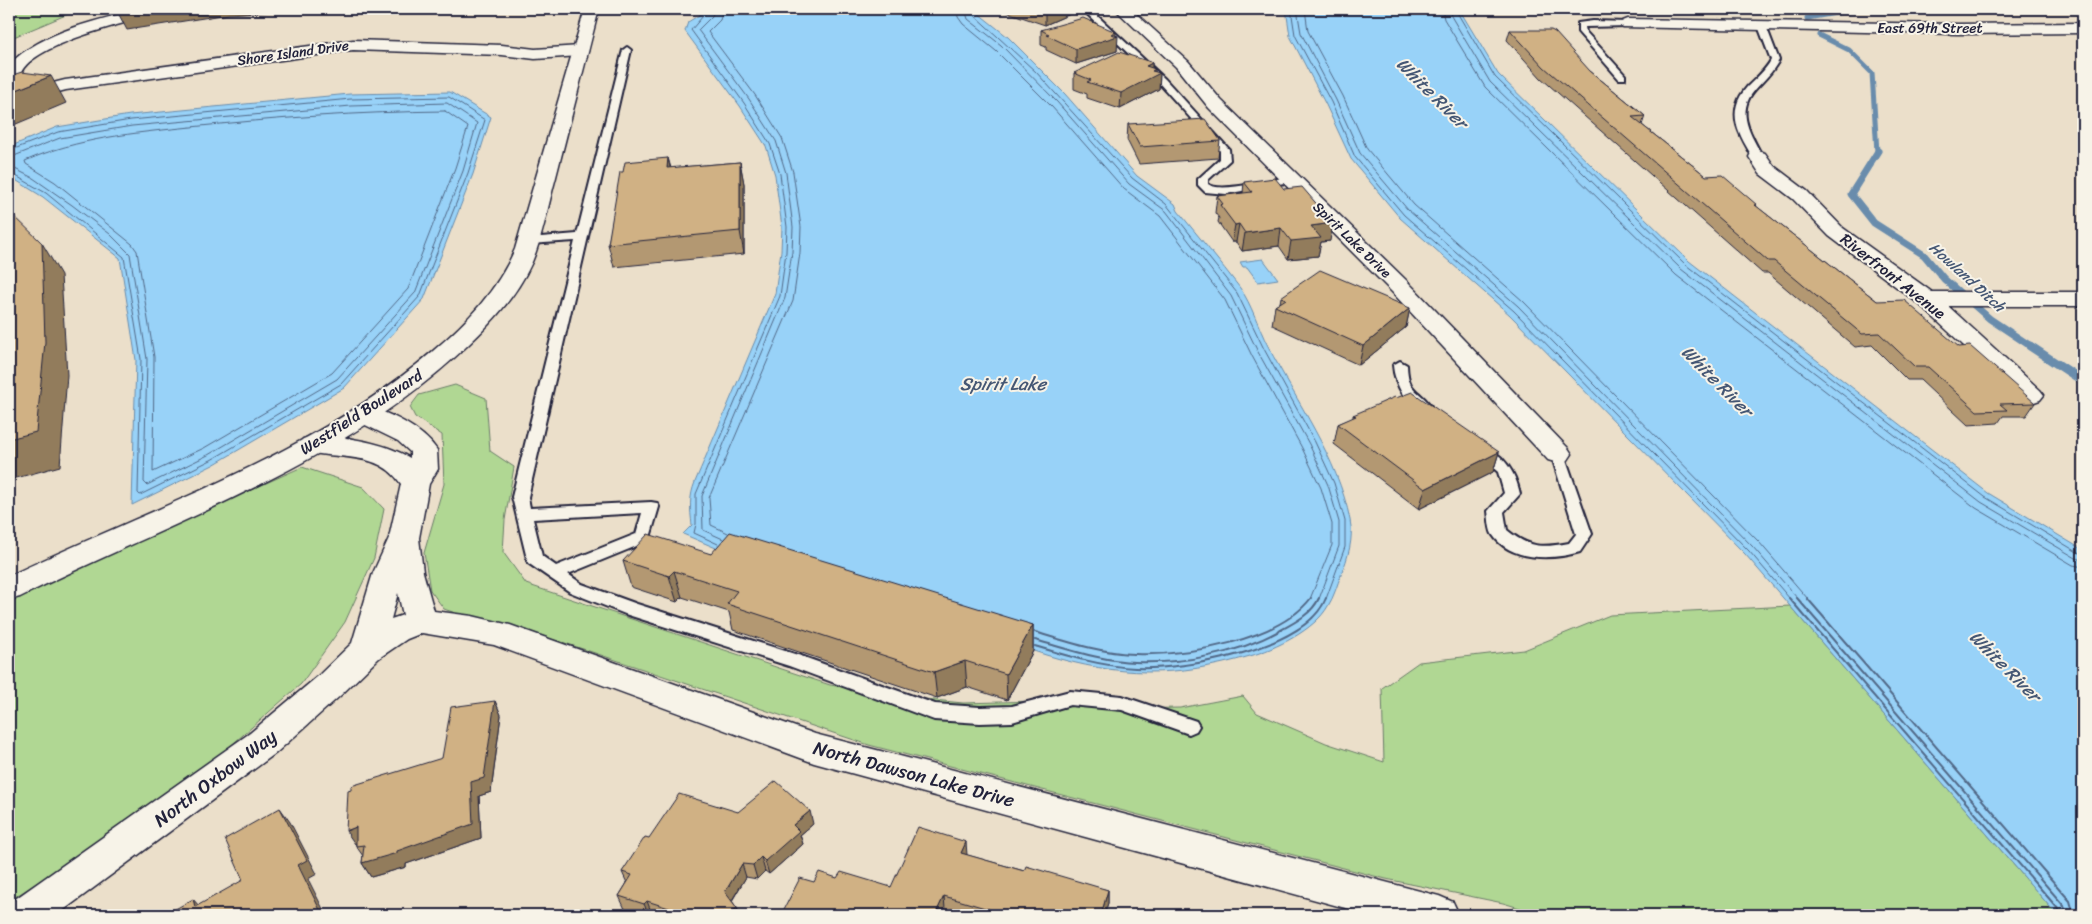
<svg xmlns="http://www.w3.org/2000/svg" width="2092" height="924" font-family="Sriracha,sans-serif">
<style>
.green{fill:#b0d793;stroke:#697c67}
.water{fill:#98d2f8;stroke:#698cac}
.lines{fill:none;stroke-linecap:round;stroke-linejoin:round}
.shore-far1{stroke:#516887;stroke-width:1}
.shore{stroke:#516887;stroke-width:2}
.stream-far2{stroke:#698cac;stroke-width:5}
.stream-far1{stroke:#698cac;stroke-width:7}
.stream{stroke:#698cac;stroke-width:9}
.lane-casing{stroke:#22223b;stroke-width:4}
.street-casing{stroke:#22223b;stroke-width:3}
.secondary-casing{stroke:#22223b;stroke-width:3}
.lane{fill:#f7f3e8;fill-rule:evenodd}
.street{fill:#f7f3e8;fill-rule:evenodd}
.secondary{fill:#f7f3e8;fill-rule:evenodd}
.wall{fill:#b39872;stroke:#22223b}
.shaded-wall{fill:#927c5c;stroke:#22223b}
.building{fill:#d0b184;stroke:#22223b}
.labels{text-anchor:middle;dominant-baseline:central;stroke-width:4;stroke-linejoin:round;paint-order:stroke}
.far-street-label{font-size:14px;fill:#22223b;stroke:#f7f3e8}
.far-water-label{font-size:15px;font-style:italic;fill:#455774;stroke:#f7f3e8}
.street-label{font-size:16px;fill:#22223b;stroke:#f7f3e8}
.water-label{font-size:18px;font-style:italic;fill:#455774;stroke:#f7f3e8}
.near-street-label{font-size:19px;fill:#22223b;stroke:#f7f3e8}
</style>
<rect width="100%" height="100%" fill="#ebdfca"/>
<filter id="ink" filterUnits="userSpaceOnUse"><feTurbulence type="fractalNoise" baseFrequency=".02" numOctaves="2"/><feDisplacementMap in="SourceGraphic" scale="10" xChannelSelector="R" yChannelSelector="G"/><feConvolveMatrix kernelMatrix="1 2 1 2 8 2 1 2 1" color-interpolation-filters="sRGB"/></filter>
<g filter="url(#ink)">
<g class="green">
<polygon points="9,9 80,9 9,39"/>
<polygon points="455,385 486,398 490,451 514,467 505,520 503,552 526,584 830,685 915,698 963,703 1038,701 1117,709 1180,708 1243,696 1257,713 1326,743 1384,762 1382,688 1419,662 1524,650 1610,615 1790,606 2057,915 1543,915 1503,903 1386,879 869,745 565,643 461,615 444,609 430,590 424,553 444,484 442,435 415,417 410,407 419,395"/>
<polygon points="302,467 363,487 384,509 374,558 345,622 301,684 227,749 52,873 9,901 9,598"/>
</g>
<g class="water">
<path d="M709,9H973L1008,37L1065,94L1137,176L1175,204L1178,211C1199,237 1220,262 1240,288C1252,305 1258,327 1268,346C1296,401 1338,458 1350,520C1354,539 1348,557 1341,575C1337,585 1334,597 1328,606C1315,630 1275,649 1250,656C1176,678 1119,677 1046,655L723,551L683,534L692,525C690,509 689,497 695,482L775,294L781,251L782,227L775,175L766,146L740,106L685,31L688,22Z"/>
<polygon points="1286,9 1459,9 1498,74 1689,261 1988,493 2083,550 2083,915 2057,915 1745,554 1510,315 1400,218 1351,159 1326,105 1290,36"/>
<polygon points="450,92 491,117 473,174 424,299 344,388 213,465 132,505 136,360 120,258 43,197 9,176 9,147 57,127 130,115 350,94"/>
<polygon points="1263,259 1278,279 1258,282 1247,267 1243,267 1240,262"/>
</g>
<g class="lines">
<g class="shore-far1">
<polyline points="709,9 691,30 744,103 770,144 780,174 787,227 786,252 780,296 696,494 696,524 694,533 718,544"/>
<polyline points="715,9 712,16 698,30 749,99 776,141 786,173 793,227 792,252 785,298 702,496 703,530 723,539"/>
<polyline points="723,9 720,20 708,32 755,95 782,138 793,172 801,227 800,253 793,301 709,498 711,525 728,533"/>
<polyline points="957,9 958,17 963,24 996,51 1052,107 1124,189 1160,216 1225,300 1252,356 1302,448 1321,488 1332,524 1332,545 1310,599"/>
<polyline points="965,9 968,19 1001,45 1057,102 1129,184 1166,211 1231,296 1258,352 1309,444 1328,485 1339,522 1339,546 1319,599"/>
<polyline points="971,9 973,14 1036,72 1132,178 1166,204 1237,293 1264,349 1315,442 1334,483 1345,521 1345,547 1326,599"/>
<polyline points="1291,9 1295,35 1331,102 1355,157 1404,215 1514,311 1749,551 1790,599"/>
<polyline points="1297,9 1301,33 1336,100 1360,153 1408,210 1518,306 1753,547 1798,599"/>
<polyline points="1305,9 1308,31 1343,96 1367,149 1414,205 1523,301 1759,542 1808,599"/>
<polyline points="1442,9 1444,19 1485,87 1676,275 1976,508 2073,565 2083,567"/>
<polyline points="1449,9 1451,16 1490,82 1681,269 1981,502 2076,558 2083,560"/>
<polyline points="1455,9 1495,77 1686,265 1985,497 2079,553 2083,553"/>
<path d="M445,111L468,127L455,168L408,289L332,373L204,448L153,472L154,357L137,251L132,244L55,182L26,164L25,161C78,138 134,133 191,127C276,118 360,112 445,111Z"/>
<polyline points="9,151 58,132 131,120 351,99 449,97 485,120 468,173 420,296 341,384 211,460 140,495 138,493 141,359 124,257 46,193 9,172"/>
<polyline points="9,158 60,138 132,126 351,106 447,103 477,123 463,171 415,293 337,379 208,455 147,485 144,482 147,359 130,254 110,234 72,205 33,178 9,166"/>
</g>
<g class="shore">
<polyline points="1789,598 2059,910 2061,915"/>
<polyline points="1797,598 2064,906 2067,915"/>
<polyline points="1807,598 2070,901 2074,915"/>
<path d="M1035,632C1068,642 1101,653 1135,654C1187,656 1278,641 1311,598"/>
<path d="M1035,640C1068,649 1101,661 1135,662C1184,664 1236,654 1279,631C1294,623 1312,614 1319,598"/>
<path d="M1035,646C1068,656 1100,666 1135,668C1185,670 1306,650 1326,598"/>
</g>
<g class="stream-far2">
<polyline points="1807,18 1860,9"/>
<polyline points="1819,35 1849,50 1872,73 1877,152"/>
</g>
<polyline class="stream-far1" points="1878,151 1851,194 1874,223 1924,255 1944,279 1990,319 2032,347"/>
<polyline class="stream" points="2030,346 2083,381"/>
<defs>
<g id="lane">
<path d="M1082,9H1090L1165,79L1229,149L1230,160L1208,180V184C1220,194 1274,179 1291,176L1295,177L1296,179L1295,181L1226,194L1205,192L1198,185V179L1220,159V151L1159,83Z"/>
<polygon points="1593,21 1628,22 1632,24 1628,26 1585,27 1586,32 1625,75 1625,79 1619,79 1578,32 1578,23"/>
<path d="M1759,24L1766,26L1779,60C1773,72 1764,80 1755,90C1735,112 1751,135 1763,157L1758,160L1754,159C1739,135 1725,112 1747,87C1756,78 1765,71 1771,60L1758,26Z"/>
<path d="M627,47L631,50L528,497L530,508L651,502L657,503L659,507L649,541L568,574L582,584L637,604L801,656L935,704L980,707L1012,706L1070,691L1122,696L1196,721L1199,726L1196,731L1189,734L1122,710L1070,705L1012,722L980,723L934,720L789,666L625,614L570,592L528,563L512,497L575,241L529,244L523,241L529,238L577,234L623,50ZM642,513L636,534L556,566L542,556L533,519Z"/>
<path d="M1400,361L1407,365C1408,393 1418,388 1431,406L1429,409C1408,414 1394,382 1393,365Z"/>
<path d="M1481,446C1503,452 1516,473 1520,494L1504,512L1507,530C1529,548 1541,548 1569,543L1576,534L1551,454L1553,451H1563L1592,534L1580,552C1553,560 1510,562 1492,534C1489,528 1489,518 1488,511L1504,493L1498,472L1474,451L1476,448Z"/>
</g>
<g id="street">
<path d="M143,9H168L166,12C136,20 33,43 21,73L45,85L65,80L353,40L502,45L535,49L580,46L586,48L588,51L586,54L580,56L535,59L502,55L353,50L66,90L9,105V95L28,90L9,79V65C40,32 100,19 143,9Z"/>
<polygon points="1115,9 1131,9 1188,61 1221,100 1408,282 1568,448 1572,454 1568,460 1558,463 1548,460 1392,292 1209,108 1176,67"/>
<polygon points="1628,19 1958,24 2083,23 2083,33 1958,34 1623,27 1620,24 1623,21"/>
<polygon points="1758,151 1765,153 1774,166 1807,191 1843,228 1932,292 2083,292 2083,306 1948,306 2040,390 2044,395 2040,400 2031,403 2022,400 1919,304 1829,236 1793,199 1760,174 1749,157 1751,153"/>
<path d="M364,406C389,412 422,428 437,450L438,469L429,484L419,538L423,572L434,611L472,616L510,625L815,734L1439,896L1453,902L1459,915H1371L814,763L494,645L422,633L407,639L379,658L341,695L276,753L57,915H9L11,902L250,733L317,677L352,643L373,573L389,538L401,484C379,450 338,460 303,451L299,445L303,439C332,432 385,442 410,458V452L398,441L355,420L351,414L355,408ZM398,593L403,615L391,619Z"/>
</g>
<path id="secondary" d="M585,9H599C585,65 570,121 556,177C548,205 543,236 532,262C515,300 484,331 454,358C329,470 168,523 20,597L9,600V576C153,507 310,457 433,351C467,322 497,291 515,249Z"/>
</defs>
<use href="#lane" class="lane-casing"/>
<use href="#street" class="street-casing"/>
<use href="#secondary" class="secondary-casing"/>
<use href="#lane" class="lane"/>
<use href="#street" class="street"/>
<use href="#secondary" class="secondary"/>
</g>
<g class="wall">
<polygon points="1004,9 1077,9 1077,11 1045,25 1004,11"/>
<polygon points="1041,30 1116,36 1117,51 1076,64 1046,50 1046,47 1041,45"/>
<polygon points="1510,30 1590,71 1645,116 1642,125 1706,176 1757,205 1756,206 1877,301 1959,347 2035,403 2026,416 2003,416 1998,423 1968,425 1920,380 1907,380 1872,345 1855,347 1768,273 1762,273 1541,78 1507,40"/>
<polygon points="1152,63 1152,68 1155,69 1155,72 1160,73 1159,89 1120,109 1087,98 1087,94 1074,89 1074,73"/>
<polygon points="1128,124 1220,140 1218,158 1139,164 1127,140"/>
<polygon points="668,158 671,168 740,162 744,184 744,254 614,267 608,244 623,172"/>
<polygon points="1244,182 1330,241 1321,242 1318,256 1288,259 1279,246 1242,251 1236,242 1232,242 1218,222 1219,218 1215,213 1217,196 1243,193"/>
<polygon points="1281,297 1410,308 1406,327 1359,365 1272,325 1275,306 1280,303"/>
<polygon points="1353,415 1499,452 1493,472 1419,509 1334,444 1338,424 1353,418"/>
<polygon points="711,554 1033,625 1033,651 1007,700 967,687 937,698 733,630 729,612 682,597 677,602 631,587 623,561"/>
<polygon points="495,701 501,715 491,792 479,796 481,838 406,864 406,867 371,877 362,863 363,856 356,846 356,844 355,844 442,758"/>
<polygon points="738,812 813,824 800,835 803,844 769,874 765,871 757,879 746,877 732,901 737,908 740,915 656,915 652,914 652,915 643,915 625,909 619,896 627,883 622,872 649,838"/>
<polygon points="967,855 1024,871 1108,890 1108,903 1104,915 966,915 945,909 943,915 781,915 814,882 891,887"/>
</g>
<g class="shaded-wall">
<polygon points="116,9 308,9 229,14 127,30"/>
<polygon points="1049,9 1077,9 1077,11 1045,25 1045,10"/>
<polygon points="1116,32 1116,37 1118,36 1117,51 1076,64 1076,49"/>
<polygon points="1152,63 1152,71 1155,69 1155,75 1160,73 1159,89 1120,109 1121,93 1146,66"/>
<polygon points="51,76 66,103 9,127 9,93"/>
<polygon points="668,158 673,180 667,168"/>
<polygon points="740,162 744,184 744,254 740,231"/>
<polygon points="1333,223 1330,241 1321,242 1318,256 1288,259 1291,241 1311,226"/>
<polygon points="1239,224 1236,242 1232,242 1235,225"/>
<polygon points="1281,228 1279,246 1242,251 1245,233"/>
<polygon points="42,243 61,275 67,375 60,466 9,480 9,439"/>
<polygon points="1410,308 1406,327 1359,365 1363,346"/>
<polygon points="1499,452 1493,472 1419,509 1425,489"/>
<polygon points="674,571 682,597 677,602 669,576"/>
<polygon points="1033,625 1033,651 1007,700 1006,674"/>
<polygon points="965,661 967,687 937,698 934,672"/>
<polygon points="495,701 501,715 491,792 479,796 481,838 406,864 406,867 371,877 362,863 397,851 471,782"/>
<polygon points="280,808 290,822 317,874 308,879 326,915 317,915 298,865"/>
<polygon points="810,811 813,824 800,835 803,844 769,874 765,861 793,825"/>
<polygon points="356,827 365,840 355,844 346,831"/>
<polygon points="966,842 967,855 961,853"/>
<polygon points="761,857 765,871 757,879 753,865"/>
<polygon points="742,864 746,877 729,905 725,892"/>
<polygon points="1108,890 1108,903 1104,915 1101,915"/>
<polygon points="944,896 945,909 943,915 935,915"/>
<polygon points="193,899 205,913 195,907"/>
<polygon points="647,901 652,914 652,915 649,915 644,904"/>
<polygon points="737,908 740,915 727,915"/>
</g>
<g class="building">
<polygon points="1083,18 1116,32 1111,34 1118,36 1076,49 1046,35 1049,34 1041,30"/>
<polygon points="1510,30 1551,30 1555,32 1590,71 1645,116 1632,117 1706,176 1722,175 1757,205 1755,205 1877,301 1904,300 1959,347 1970,346 2035,403 2000,404 2007,410 1977,411 1928,367 1915,367 1879,333 1862,334 1774,261 1768,261 1544,67"/>
<polygon points="1119,52 1151,62 1152,63 1146,66 1155,69 1152,71 1160,73 1121,93 1087,82 1091,80 1074,73"/>
<polygon points="22,72 51,76 9,93 9,76"/>
<polygon points="1205,119 1220,140 1220,141 1140,147 1128,124"/>
<polygon points="668,158 667,168 740,162 740,231 608,244 620,172 623,172 625,162"/>
<polygon points="1275,178 1284,189 1302,187 1333,223 1311,226 1321,238 1291,241 1281,228 1245,233 1239,224 1235,225 1220,205 1223,204 1217,196 1252,192 1244,182"/>
<polygon points="9,211 42,243 45,342 36,432 9,439"/>
<polygon points="1320,270 1410,308 1363,346 1275,306 1286,299 1281,297"/>
<polygon points="1412,392 1499,452 1425,489 1338,424 1356,416 1353,415 1395,397 1396,398"/>
<polygon points="730,532 1033,625 1006,674 965,661 934,672 727,604 737,591 674,571 669,576 623,561 648,534 711,554"/>
<polygon points="495,701 484,778 471,782 473,824 397,851 397,853 362,863 364,845 356,846 356,827 346,831 348,791 351,790 351,786 442,758 451,707"/>
<polygon points="776,781 810,811 793,825 799,831 765,861 761,857 753,865 742,864 725,892 737,908 727,915 679,915 675,910 647,901 644,904 619,896 632,875 622,872 645,837 649,838 679,794 738,812"/>
<polygon points="280,808 307,860 298,865 320,910 317,915 165,915 193,899 195,907 243,880 225,839"/>
<polygon points="918,827 966,842 961,853 1024,871 1026,866 1108,890 1101,915 990,915 992,910 944,896 935,915 781,915 800,878 814,882 819,872 837,878 841,872 891,887"/>
</g>
</g>
<g class="labels">
<g class="far-street-label">
<text x="1930" y="28">East 69th Street</text>
<text transform="translate(293 53) rotate(-8)">Shore Island Drive</text>
<text transform="translate(1352 240) rotate(44)">Spirit Lake Drive</text>
</g>
<g class="far-water-label">
<text transform="translate(1967 277) rotate(42)">Howland Ditch</text>
</g>
<g class="street-label">
<text transform="translate(1893 276) rotate(38)">Riverfront Avenue</text>
<text transform="translate(361 412) rotate(-33)">Westfield Boulevard</text>
</g>
<g class="water-label">
<text transform="translate(1432 93) rotate(45)">White River</text>
<text transform="translate(1717 381) rotate(45)">White River</text>
<text x="1003" y="384">Spirit Lake</text>
<text transform="translate(2005 666) rotate(45)">White River</text>
</g>
<g class="near-street-label">
<text transform="translate(914 774) rotate(15)">North Dawson Lake Drive</text>
<text transform="translate(215 778) rotate(-37)">North Oxbow Way</text>
</g>
</g>
<rect width="2092" height="924" fill="none" stroke="#f7f3e8" stroke-width="30"/>
<rect x="15" y="15" width="2062" height="894" fill="none" stroke="#22223b" stroke-width="2" filter="url(#ink)"/>
</svg>
